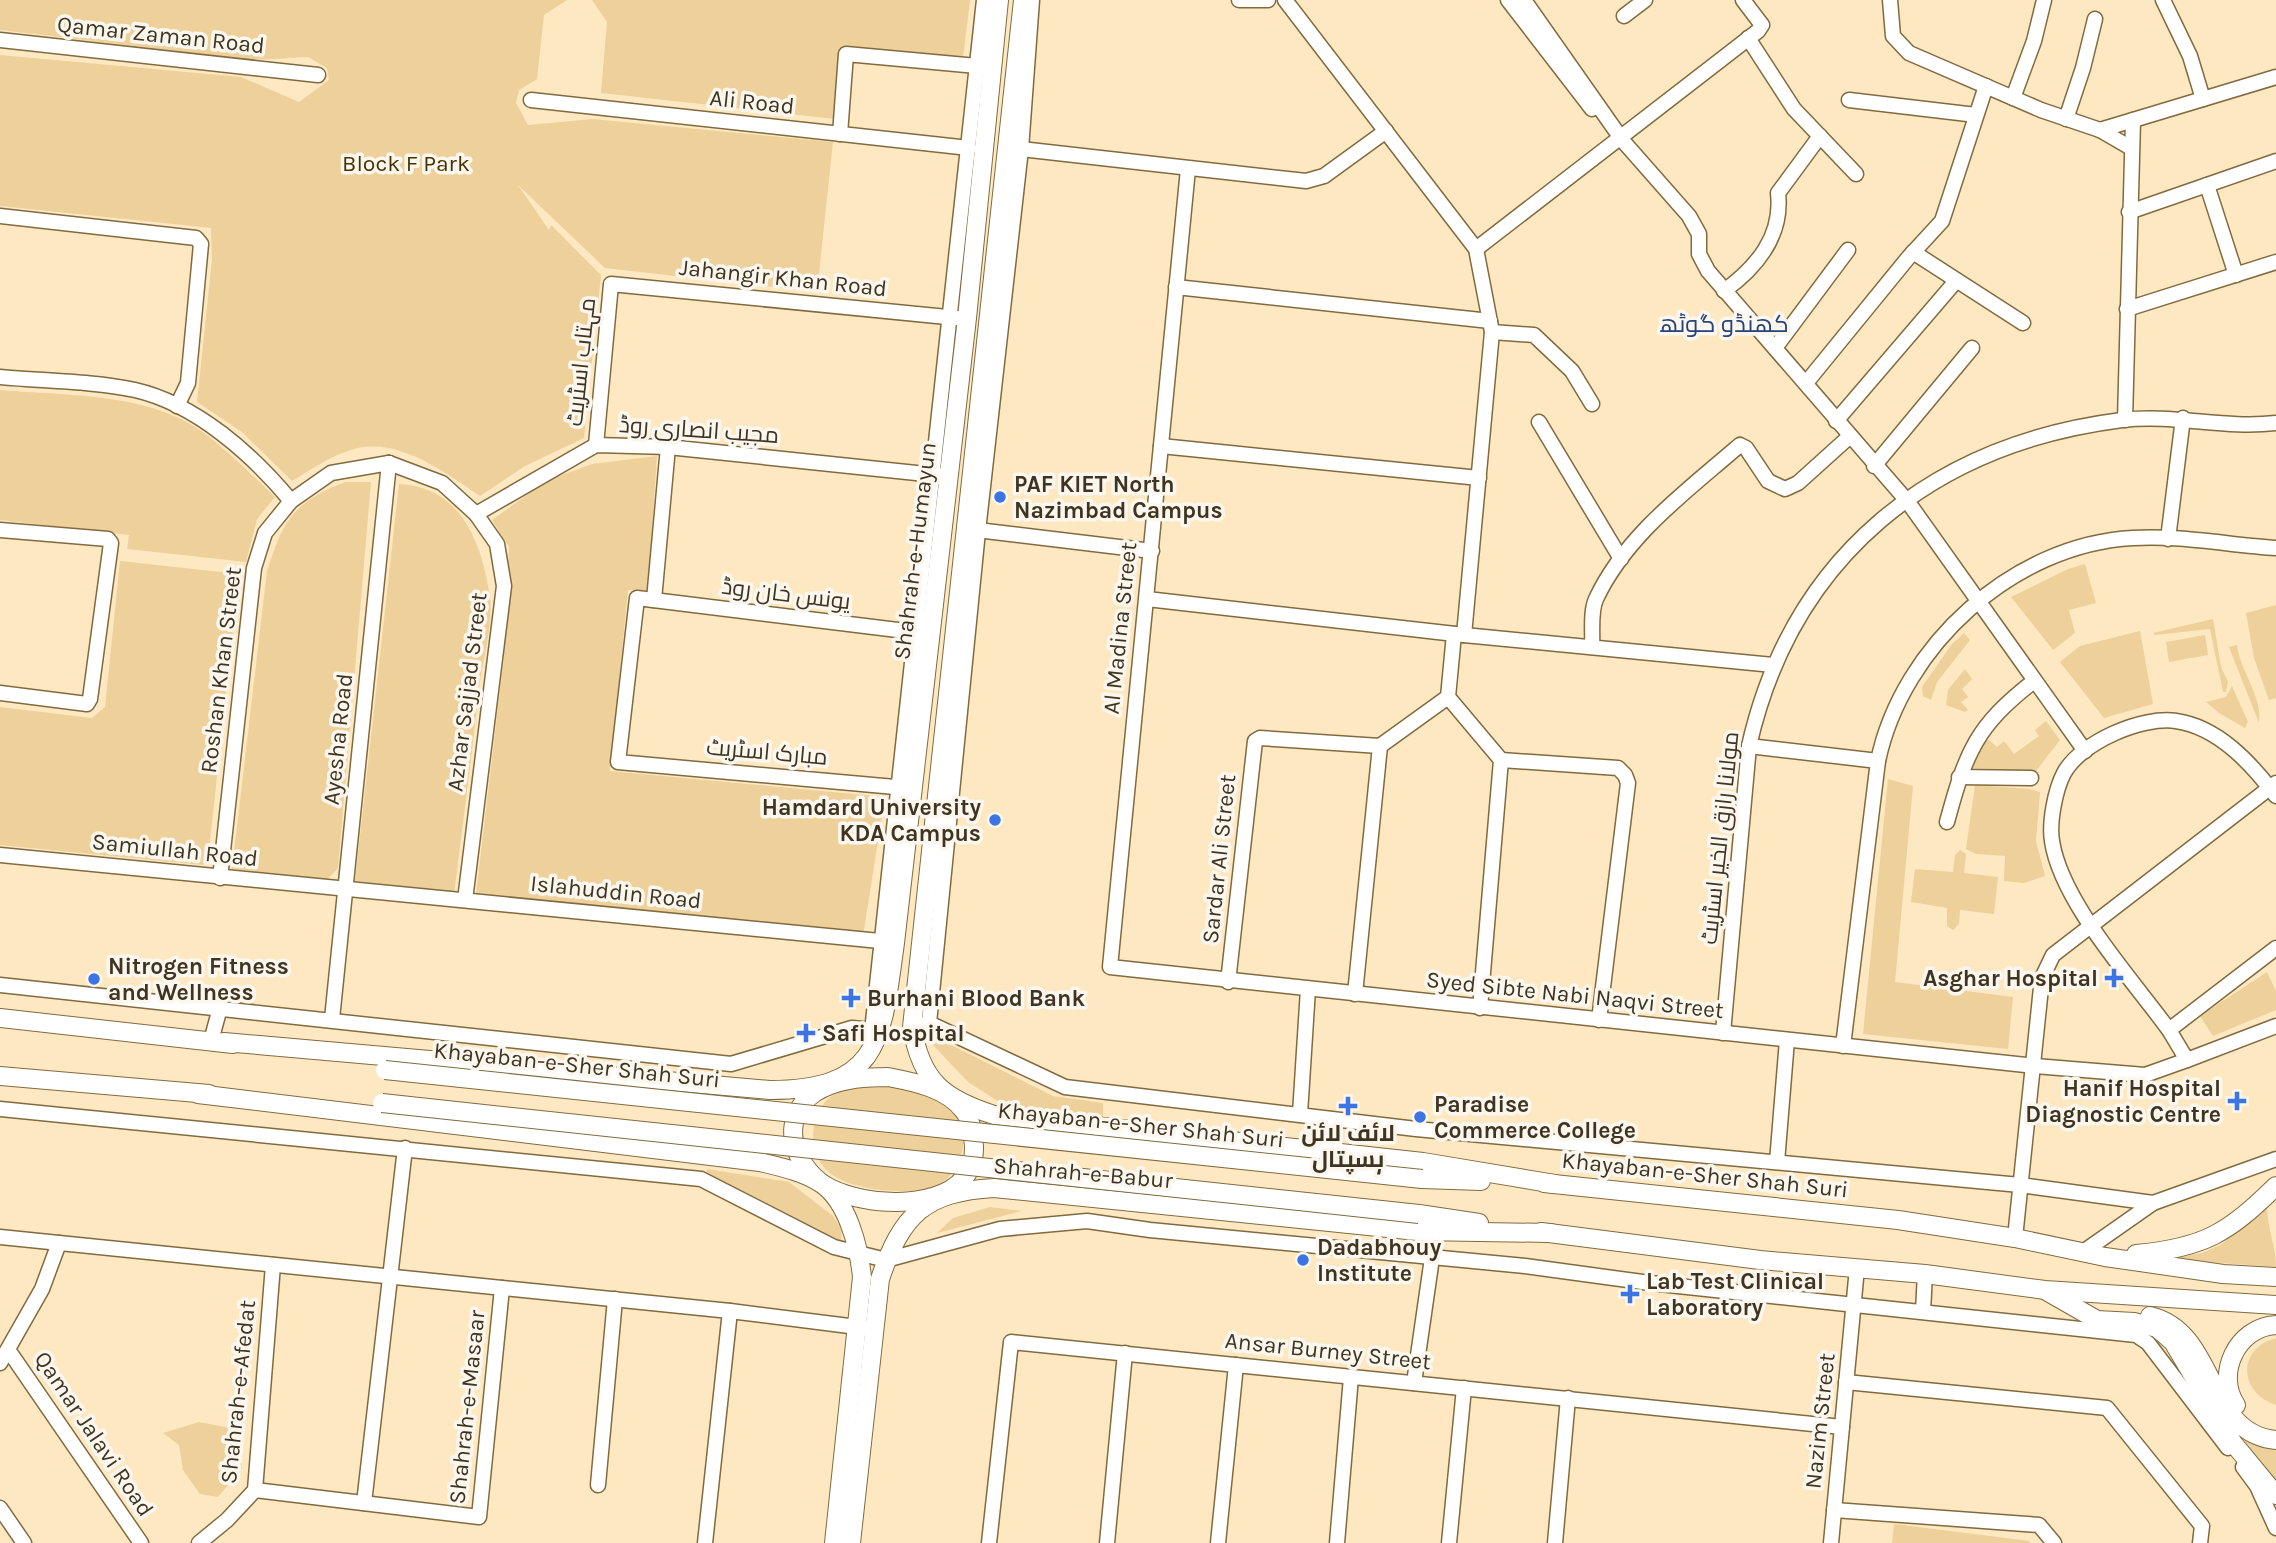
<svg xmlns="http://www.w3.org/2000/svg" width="2276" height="1543" font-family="Karla,Cairo,sans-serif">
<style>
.green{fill:#eed09a}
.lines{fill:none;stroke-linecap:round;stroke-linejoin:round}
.minor-casing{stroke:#816a3e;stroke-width:17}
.major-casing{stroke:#816a3e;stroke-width:20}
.minor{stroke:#fff;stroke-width:14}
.major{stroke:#fff;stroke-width:18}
.major-bridge-casing{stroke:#816a3e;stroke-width:20;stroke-linecap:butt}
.major-bridge{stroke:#fff;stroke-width:18}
.poi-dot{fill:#3c74e3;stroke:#fcf7ee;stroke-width:2.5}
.labels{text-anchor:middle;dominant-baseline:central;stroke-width:7;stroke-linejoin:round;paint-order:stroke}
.street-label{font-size:23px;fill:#3e3421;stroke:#fcf7ee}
.park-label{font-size:23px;fill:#483200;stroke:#fcf7ee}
.poi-label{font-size:23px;font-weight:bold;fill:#3e3421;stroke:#fcf7ee;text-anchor:start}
.neighbourhood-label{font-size:24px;fill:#26437a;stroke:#fcf7ee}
</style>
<rect width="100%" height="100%" fill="#fde8c2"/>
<g class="green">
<path d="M0,0H567L544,15L537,79L519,90L516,103L528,125L593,119L833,142L817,292L605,268L518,185L549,230L551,225L601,275L584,438L525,466L480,496C443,471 392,432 345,452C326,459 309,471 292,481L242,432L197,402L212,259L211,228L0,206V55L241,77L299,102L329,80L327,68L308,57L255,60L0,30Z"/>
<polygon points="592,0 970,0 963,58 842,46 835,119 601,93 607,22"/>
<path d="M0,390C68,396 151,392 207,435C231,454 253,476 275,497L257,519L246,562L127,549L129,535L0,520Z"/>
<polygon points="657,456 648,590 628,590 610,771 885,797 863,936 476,894 504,657 509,547 492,520 548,480 592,464"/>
<path d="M345,482H371L338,868L327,880L232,869L267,571C283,521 293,502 345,482Z"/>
<path d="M399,484C462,487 482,544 490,597C493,623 484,656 480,682C472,753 463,823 454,894L355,881Z"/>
<polygon points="120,561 239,574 208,860 203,865 0,845 0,707 92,718 105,707"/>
<polygon points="2085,564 2096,603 2069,610 2075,633 2053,650 2011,597 2068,569"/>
<polygon points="2276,605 2276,698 2269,700 2254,658 2246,613"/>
<polygon points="2213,619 2221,667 2228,682 2226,692 2223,692 2210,629 2155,635 2153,633"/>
<polygon points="2140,631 2153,704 2104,718 2060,662 2080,646"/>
<polygon points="1964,633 1970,640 1937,682 1931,700 1923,696 1922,687 1952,644"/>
<polygon points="2205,635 2208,655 2169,662 2166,642"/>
<path d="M2237,645C2240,671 2263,697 2259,723L2229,647Z"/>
<polygon points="1965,669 1972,679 1962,689 1968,697 1961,702 1968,710 1965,712 1946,705 1948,690"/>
<polygon points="2232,686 2248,722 2245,728 2219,713 2206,702 2226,697"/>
<polygon points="2046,721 2060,740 2036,771 1967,768 1985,737 1997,747 2004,741 2014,754 2039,736 2035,730"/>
<polygon points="1888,779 1913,786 1895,982 2013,997 2008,1049 1863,1034"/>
<polygon points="1975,785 2029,789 2040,792 2036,841 2045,876 2024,883 2004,881 2005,856 1976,854 1966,849"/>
<polygon points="1960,850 1966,854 1964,873 1998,877 1994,914 1960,910 1959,924 1953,930 1947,926 1947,908 1911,902 1915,869 1953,872 1955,855"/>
<polygon points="2267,972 2276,991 2276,1010 2213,1036 2200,1016"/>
<polygon points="937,1038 1053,1096 1103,1103 1103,1117 1004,1105 968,1082 933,1045"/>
<path d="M886,1087C908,1088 934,1093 950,1109C977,1136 960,1186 922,1190C895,1193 857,1190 834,1176C803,1156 807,1101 844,1090C857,1086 873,1088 886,1087Z"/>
<polygon points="707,1169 789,1182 833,1216 842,1230 841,1241 836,1243 706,1173"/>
<path d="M2267,1206C2267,1228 2276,1246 2276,1267L2167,1259L2202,1253L2222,1244Z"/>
<polygon points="990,1207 1022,1211 937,1233 953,1218"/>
<path d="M2276,1338V1405C2239,1393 2236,1349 2276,1338Z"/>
<polygon points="199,1422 236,1429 242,1468 218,1497 200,1494 183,1470 179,1445 163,1433"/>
<polygon points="2240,1436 2260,1445 2276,1447 2276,1482"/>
<polygon points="1894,1524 2030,1541 2030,1543 1892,1543"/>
</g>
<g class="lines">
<defs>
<g id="minor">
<polyline points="1239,0 1268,0"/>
<polyline points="1285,0 1476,249 1492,332 1464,635"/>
<polyline points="1508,0 1592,109"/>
<polyline points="1524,0 1623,141 1689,216 1699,234 1699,254 1708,271 1908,502 2085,751"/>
<polyline points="1890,0 1893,36 1909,53 2041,110 2100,130 2131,148"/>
<polyline points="2163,0 2190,56 2203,99"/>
<polyline points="1624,16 1645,0"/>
<polyline points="1748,38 1794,109 1856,174"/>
<polyline points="0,40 318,75"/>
<polyline points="2013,98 2034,41 2044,0"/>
<polyline points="531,100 969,148"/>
<polyline points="1849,100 1976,115"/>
<polyline points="2066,119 2083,68 2095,19"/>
<polyline points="2100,130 2276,77"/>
<polyline points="840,134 846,54 977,66"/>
<polyline points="1021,149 1306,181 1324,176 1386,131"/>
<polyline points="1188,169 1110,967 2035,1066 2145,1075 2187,1060 2169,1030"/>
<polyline points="2207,185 2236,275"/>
<polyline points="2129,212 2276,161"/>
<polyline points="0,216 196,238 201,244 188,383 177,406"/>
<polyline points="1476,249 1758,31 1762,25 1743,0"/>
<polyline points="1913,252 2023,323"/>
<polyline points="1176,287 1490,321"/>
<path d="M1724,291C1757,267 1783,236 1778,193L1820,136"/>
<polyline points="2127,309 2276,262"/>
<polyline points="1492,332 1534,335 1572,371 1592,404"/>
<polyline points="1775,348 1848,250"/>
<path d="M0,377C43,381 93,381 135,390C196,404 252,454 291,501"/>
<polyline points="1806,383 1908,258 1942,221 1986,86"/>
<polyline points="2125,420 2133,120"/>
<polyline points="1836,421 1956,281"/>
<polyline points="1539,422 1621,559"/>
<polyline points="596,445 611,284 957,318"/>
<polyline points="1161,446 1479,478"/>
<polyline points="389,463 442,483 476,514 497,544 504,586 465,900"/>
<polyline points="1874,466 1972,348"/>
<polyline points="476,514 596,445 668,447 945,476"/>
<polyline points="969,529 1152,551"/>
<polyline points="0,530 108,539 111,543 90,699 87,704 0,693"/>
<polyline points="2168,539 2183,418"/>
<polyline points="1147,599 1464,635 1773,665"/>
<polyline points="654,600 668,447"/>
<polyline points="1454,634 1448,697 1501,760 1480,1008"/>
<path d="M1592,647C1593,633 1590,612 1596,599C1625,537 1683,494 1734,450L1740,445L1746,448L1768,481L1785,489L1798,483L1849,437"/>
<polyline points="1749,746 1878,761"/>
<polyline points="1501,760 1618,768 1625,775 1628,783 1599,1020"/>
<polyline points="1959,777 2031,778"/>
<polyline points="906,788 618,762 637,598 922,633"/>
<path d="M2276,796C2251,763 2218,727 2176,721C2142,716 2081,742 2064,773C2055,790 2049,823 2052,841C2061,902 2132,979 2169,1030L2276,948"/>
<path d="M1947,822C1966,752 1976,726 2034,681"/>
<polyline points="0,855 890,942"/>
<polyline points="220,878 254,568 265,533 291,501 331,473 389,463"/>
<polyline points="1228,982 1255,741 1260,738 1380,746"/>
<polyline points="0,985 731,1064 852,1028 881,1031"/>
<polyline points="1355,994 1380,746 1448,697"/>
<polyline points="332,1019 389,463"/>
<polyline points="929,1023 1065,1087 1416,1129 2020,1185 2153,1203 2276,1159"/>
<polyline points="920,1025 929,1023 978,531 1021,149 1032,0"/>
<path d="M872,1031C912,688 947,344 984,0"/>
<path d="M1723,1033L1749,746C1792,556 1932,444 2122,420C2175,414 2224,429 2276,423"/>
<polyline points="211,1041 220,1008"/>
<path d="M1843,1046L1878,761C1902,646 2014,544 2133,538C2180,535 2229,545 2276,548"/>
<polyline points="2187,1060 2276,1026"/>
<polyline points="0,1109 701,1179 834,1247 886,1260 1000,1229 1087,1221 1150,1230 1525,1266 1650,1283 2136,1335 2148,1343 2228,1448"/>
<polyline points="1300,1114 1308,989"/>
<polyline points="1777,1162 1787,1040"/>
<polyline points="0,1237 730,1311 865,1328"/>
<polyline points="2015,1238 2042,978 2053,955 2276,783"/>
<polyline points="2083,1252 2153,1203"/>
<polyline points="1923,1311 1925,1274"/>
<polyline points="9,1351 141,1543"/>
<polyline points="0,1363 42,1289 59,1243"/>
<polyline points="1846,1382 2107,1408 2202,1526 2200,1543"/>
<polyline points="1414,1383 1432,1258"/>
<polyline points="2243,1467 2257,1486 2276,1528"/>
<polyline points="598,1485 615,1299"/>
<polyline points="255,1490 479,1517 502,1288"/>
<polyline points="364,1503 405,1148"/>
<polyline points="0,1508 24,1543"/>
<polyline points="1834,1510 2039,1525 2054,1543"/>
<polyline points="199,1543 227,1520 255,1490 273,1265"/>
<polyline points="705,1543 730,1311"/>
<polyline points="989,1543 1011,1342 1842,1427"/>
<polyline points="1107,1543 1125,1353"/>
<polyline points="1218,1543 1236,1365"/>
<polyline points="1337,1543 1351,1377"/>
<polyline points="1449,1543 1464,1388"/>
<polyline points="1555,1543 1568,1398"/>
<polyline points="1831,1543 1857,1268"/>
</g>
<g id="major">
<path d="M1023,0L912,1027C921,1082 944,1099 994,1115L1423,1162L1555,1184"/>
<polyline points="0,1018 233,1044"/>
<path d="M224,1042L770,1090C883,1090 882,1035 895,943L967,318L999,0"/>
<polyline points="0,1076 209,1094"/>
<path d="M888,1077C914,1082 947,1088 964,1111C972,1121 973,1135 974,1147C975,1202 903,1207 864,1199C849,1196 832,1191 820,1182C784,1153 781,1103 830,1085C848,1078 868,1077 888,1077Z"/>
<path d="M198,1094L760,1162C781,1167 805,1172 822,1184C848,1202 859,1248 862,1277L834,1543"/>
<polyline points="1422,1179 1481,1181"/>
<polyline points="1544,1183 1898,1220 2015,1238 2105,1257 2223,1274 2276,1277"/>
<polyline points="1419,1214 1479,1223"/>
<polyline points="1541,1232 1760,1260 1925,1274 2045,1290 2276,1305"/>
<path d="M2136,1254C2204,1248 2228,1233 2276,1186"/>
<polyline points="2048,1292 2097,1320 2134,1322 2157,1328 2173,1342 2233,1443 2276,1495"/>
<path d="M2150,1316C2218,1332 2205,1434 2276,1440"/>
<path d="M2236,1405C2215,1374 2237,1327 2276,1325"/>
<path d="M851,1543L880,1279C902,1214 925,1192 994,1188L1417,1231L1551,1233"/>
</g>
</defs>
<use href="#minor" class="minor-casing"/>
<use href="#major" class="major-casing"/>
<use href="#minor" class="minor"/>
<use href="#major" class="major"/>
<defs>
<g id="major-bridge">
<polyline points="385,1070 1422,1179"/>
<polyline points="382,1103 1419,1214"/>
</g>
</defs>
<use href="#major-bridge" class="major-bridge-casing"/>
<use href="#major-bridge" class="major-bridge"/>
</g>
<g class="poi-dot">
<circle cx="1000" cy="497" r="7"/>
<circle cx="995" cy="820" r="7"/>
<path d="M2110.5 967.5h7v7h7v7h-7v7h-7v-7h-7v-7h7z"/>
<circle cx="94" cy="979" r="7"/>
<path d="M847.5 987.5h7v7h7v7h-7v7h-7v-7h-7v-7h7z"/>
<path d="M802.5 1022.5h7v7h7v7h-7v7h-7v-7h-7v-7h7z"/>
<path d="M2233.5 1090.5h7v7h7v7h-7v7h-7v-7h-7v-7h7z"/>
<path d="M1344.5 1095.5h7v7h7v7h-7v7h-7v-7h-7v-7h7z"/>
<circle cx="1420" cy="1117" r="7"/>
<circle cx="1303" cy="1260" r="7"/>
<path d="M1626.5 1283.5h7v7h7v7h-7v7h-7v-7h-7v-7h7z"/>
</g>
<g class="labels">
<g class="street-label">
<text transform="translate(161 35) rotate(6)">Qamar Zaman Road</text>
<text transform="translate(752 102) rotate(6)">Ali Road</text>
<text transform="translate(783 278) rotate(6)">Jahangir Khan Road</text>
<text transform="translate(581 362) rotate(-84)">مہتاب اسٹریٹ</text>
<text transform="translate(699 430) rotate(4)">مجیب انصاری روڈ</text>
<text transform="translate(915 551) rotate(-83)">Shahrah-e-Humayun</text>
<text transform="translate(786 594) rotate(7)">یونس خان روڈ</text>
<text transform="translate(1120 628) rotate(-84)">Al Madina Street</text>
<text transform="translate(221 670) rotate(-83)">Roshan Khan Street</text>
<text transform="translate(467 692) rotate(-83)">Azhar Sajjad Street</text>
<text transform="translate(338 739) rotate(-84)">Ayesha Road</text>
<text transform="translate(767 752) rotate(5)">مبارک اسٹریٹ</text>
<text transform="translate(1720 838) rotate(-84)">مولانا رازق الخیر اسٹریٹ</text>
<text transform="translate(175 850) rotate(6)">Samiullah Road</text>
<text transform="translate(1219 859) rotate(-84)">Sardar Ali Street</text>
<text transform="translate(616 892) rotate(6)">Islahuddin Road</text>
<text transform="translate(1575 995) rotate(6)">Syed Sibte Nabi Naqvi Street</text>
<text transform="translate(577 1065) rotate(6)">Khayaban-e-Sher Shah Suri</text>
<text transform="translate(1141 1125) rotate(6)">Khayaban-e-Sher Shah Suri</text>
<text transform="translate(1083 1173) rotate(5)">Shahrah-e-Babur</text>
<text transform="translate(1705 1175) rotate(6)">Khayaban-e-Sher Shah Suri</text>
<text transform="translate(1328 1351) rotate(6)">Ansar Burney Street</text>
<text transform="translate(238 1392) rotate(-84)">Shahrah-e-Afedat</text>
<text transform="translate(467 1407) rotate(-84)">Shahrah-e-Masaar</text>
<text transform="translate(1820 1421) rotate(-84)">Nazim Street</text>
<text transform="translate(94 1434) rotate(56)">Qamar Jalavi Road</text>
</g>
<g class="park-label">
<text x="406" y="163">Block F Park</text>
</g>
<g class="poi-label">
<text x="1014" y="484">PAF KIET North<tspan x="1014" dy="26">Nazimbad Campus</tspan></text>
<text x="981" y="807" text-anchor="end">Hamdard University<tspan x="981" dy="26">KDA Campus</tspan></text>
<text x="108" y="966">Nitrogen Fitness<tspan x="108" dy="26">and Wellness</tspan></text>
<text x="2098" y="978" text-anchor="end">Asghar Hospital</text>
<text x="867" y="998">Burhani Blood Bank</text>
<text x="822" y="1033">Safi Hospital</text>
<text x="2221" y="1088" text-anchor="end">Hanif Hospital<tspan x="2221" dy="26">Diagnostic Centre</tspan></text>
<text x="1434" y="1104">Paradise<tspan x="1434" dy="26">Commerce College</tspan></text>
<text x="1348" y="1133" text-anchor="middle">لائف لائن<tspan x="1348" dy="26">ہسپتال</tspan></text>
<text x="1317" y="1247">Dadabhouy<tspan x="1317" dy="26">Institute</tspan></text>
<text x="1646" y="1281">Lab Test Clinical<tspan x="1646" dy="26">Laboratory</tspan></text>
</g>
<g class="neighbourhood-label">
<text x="1724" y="324">کھنڈو گوٹھ</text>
</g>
</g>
</svg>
